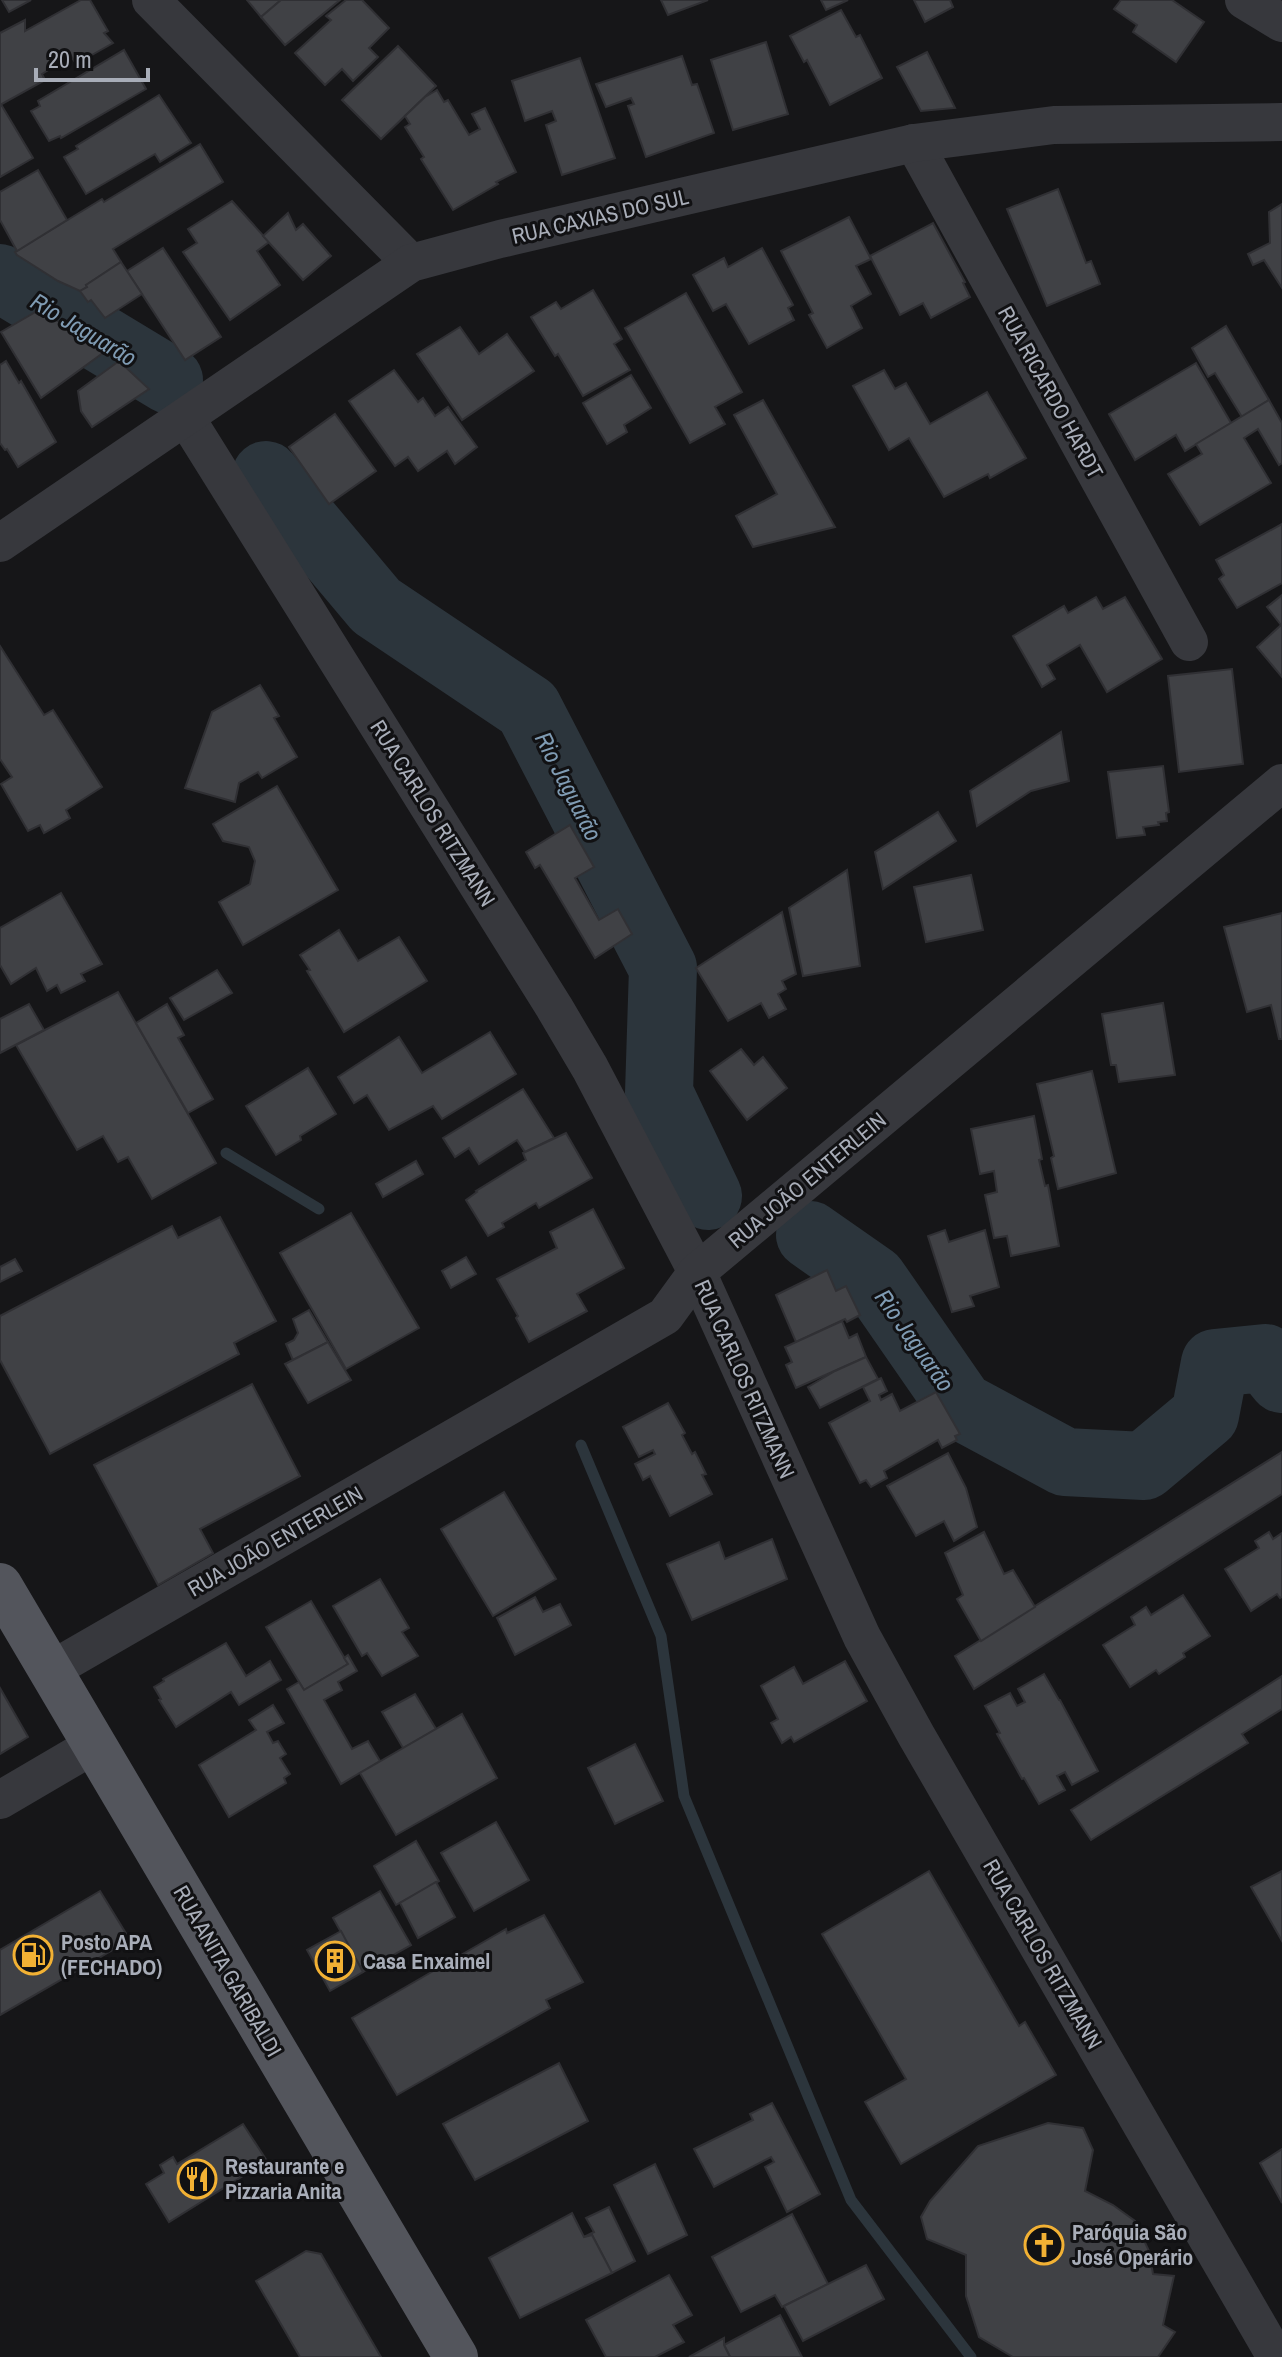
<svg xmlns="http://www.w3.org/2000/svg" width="1282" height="2357" font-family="'Archivo Narrow',sans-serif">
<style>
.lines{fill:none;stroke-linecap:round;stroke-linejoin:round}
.stream{stroke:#2c353c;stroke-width:11}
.river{stroke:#2c353c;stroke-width:68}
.building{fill:#404145;stroke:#303034;stroke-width:2}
.minor{stroke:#37383d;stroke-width:38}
.primary{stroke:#53555c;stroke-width:44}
.labels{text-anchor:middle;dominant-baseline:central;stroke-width:6;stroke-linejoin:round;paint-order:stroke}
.street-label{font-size:22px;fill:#a8adb8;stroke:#111113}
.poi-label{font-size:22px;font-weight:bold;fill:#a8adb8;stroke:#111113;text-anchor:start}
.water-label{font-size:24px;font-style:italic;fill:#7f9bb3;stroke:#111113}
</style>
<rect width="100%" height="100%" fill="#161618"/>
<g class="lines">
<g class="stream">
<polyline points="226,1153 319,1209"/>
<polyline points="581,1445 661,1636 684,1796 851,2200 971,2357"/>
</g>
<g class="river">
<polyline points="0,278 169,380"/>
<polyline points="266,475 376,606 528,708 663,968 659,1093 708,1196"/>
<polyline points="810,1235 873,1279 961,1406 1065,1462 1144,1466 1205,1415 1215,1363 1265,1358 1282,1379"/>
</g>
</g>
<g class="building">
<polygon points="2,0 31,0 9,12"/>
<polygon points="81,0 90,0 108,31 104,33 113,43 76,64 71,56 42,74 45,80 0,105 0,33 25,20 25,31"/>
<polygon points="247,0 281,0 261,17"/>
<polygon points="281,0 340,0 285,45 261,17"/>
<polygon points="346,0 362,0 389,28 369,48 378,57 353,81 342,69 325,85 295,53 331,20 326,16"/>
<polygon points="661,0 708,0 668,15"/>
<polygon points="821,0 848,0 826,10"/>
<polygon points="914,0 950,0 953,7 925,22"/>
<polygon points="1121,0 1172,0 1204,22 1176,62 1133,32 1137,25 1114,9"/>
<polygon points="841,10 856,37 860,35 882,78 830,105 807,60 804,62 790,36"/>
<polygon points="766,42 788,114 733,130 711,60"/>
<polygon points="398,46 436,86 381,139 342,100"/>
<polygon points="124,50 146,89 61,138 60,136 49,141 31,111 40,106 38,101"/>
<polygon points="927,52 955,108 921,111 897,67"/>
<polygon points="682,56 692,85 697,84 714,133 646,157 628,106 634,104 631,98 606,107 596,84"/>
<polygon points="580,58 615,158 562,175 546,125 556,121 552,111 525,121 512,81"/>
<polygon points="437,90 444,102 448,100 469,135 480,129 472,114 485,108 516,172 496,182 498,184 453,210 421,159 424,157 405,127 410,124 405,116 425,97"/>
<polygon points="159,95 191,143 160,162 155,154 86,194 64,157 78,149 76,146"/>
<polygon points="0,106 2,106 33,158 0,177"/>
<polygon points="200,144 223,182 113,249 121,262 86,285 87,287 80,291 58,281 17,255 15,252 102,199 104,202"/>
<polygon points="38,170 67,220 17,251 0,220 0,192"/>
<polygon points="1058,189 1086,263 1091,261 1100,284 1047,306 1007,209"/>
<polygon points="232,201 269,242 257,251 280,285 230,320 183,252 197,243 188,229"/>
<polygon points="1282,204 1282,288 1264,260 1253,265 1248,254 1270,243 1269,212"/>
<polygon points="288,213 296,230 303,224 331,256 303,280 263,236"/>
<polygon points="849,217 871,259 856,266 871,294 851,306 862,328 827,348 809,315 813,313 781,251"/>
<polygon points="933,223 965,282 963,283 970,297 931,318 923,303 900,315 870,256"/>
<polygon points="163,248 221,337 185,360 127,271"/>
<polygon points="762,248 793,305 788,308 794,320 749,344 726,304 713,311 693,275 724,258 728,267"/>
<polygon points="121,262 142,294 105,318 91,300 88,302 80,291 87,287 86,285"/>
<polygon points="593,290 622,339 614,344 630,370 583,396 558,354 555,356 531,317 556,302 561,309"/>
<polygon points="686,293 742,392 715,407 725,424 690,443 625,328"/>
<polygon points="39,310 107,350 41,398 1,332"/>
<polygon points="1226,326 1269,400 1242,417 1215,373 1208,377 1192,348"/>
<polygon points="460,327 479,354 507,334 534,371 462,420 417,354"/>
<polygon points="6,361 19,383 21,381 56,442 18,467 7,449 5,450 0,443 0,365"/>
<polygon points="119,361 149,389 92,427 81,411 78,391"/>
<polygon points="1196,363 1231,423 1185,451 1176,435 1135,460 1109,414"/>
<polygon points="394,370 418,402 423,398 435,416 448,407 477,447 455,464 447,451 418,471 408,457 395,466 349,401"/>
<polygon points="884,370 895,389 906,383 930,424 987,392 1026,458 990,478 988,474 944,497 909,438 889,450 853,386"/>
<polygon points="631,375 651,408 624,425 627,432 607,444 583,403"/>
<polygon points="763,400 835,527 753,547 736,516 777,494 734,415"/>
<polygon points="1269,400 1282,423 1282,463 1279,465 1258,429 1244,438 1271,483 1200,525 1168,474 1202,454 1196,444"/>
<polygon points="335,414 376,471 329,504 289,447"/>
<polygon points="1282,524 1282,583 1237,608 1219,579 1224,575 1216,560"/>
<polygon points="1282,595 1282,677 1257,647 1281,625 1267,607"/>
<polygon points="1096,597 1103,609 1125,597 1162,659 1107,692 1080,645 1047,665 1055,679 1042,687 1013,636 1064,606 1068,613"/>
<polygon points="0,646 44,715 53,710 102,787 66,810 70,818 44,833 40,825 28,831 1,784 12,777 0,759"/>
<polygon points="1232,669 1243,764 1179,772 1168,676"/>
<polygon points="260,685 279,716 274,718 297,757 262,778 258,772 239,783 235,802 185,788 212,712"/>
<polygon points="1061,732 1069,781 1031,791 977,826 970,791"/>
<polygon points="1163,766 1169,812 1166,813 1167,821 1158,822 1159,825 1143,827 1145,835 1117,838 1108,772"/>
<polygon points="277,786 338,890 243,945 219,902 250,884 255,861 249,847 223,841 213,824"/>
<polygon points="938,812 956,841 883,889 875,852"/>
<polygon points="570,825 594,867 575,878 599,920 618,909 632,934 595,958 540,865 535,868 526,852"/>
<polygon points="847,870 860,966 803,976 789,908"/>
<polygon points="971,875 983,930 926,942 914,887"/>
<polygon points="61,893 102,964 81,974 85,981 61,993 57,985 47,991 36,968 11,984 0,965 0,928"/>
<polygon points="782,912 796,974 782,981 786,989 778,994 786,1009 769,1018 761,1003 728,1021 696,968"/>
<polygon points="1282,913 1282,1039 1279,1039 1271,1005 1247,1012 1224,927"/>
<polygon points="339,930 358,961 399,937 427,981 344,1032 307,971 310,970 300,955"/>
<polygon points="217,970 232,993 184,1020 170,998"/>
<polygon points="118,992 216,1163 152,1199 128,1157 118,1162 103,1136 77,1150 16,1045"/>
<polygon points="1163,1003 1175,1075 1119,1082 1116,1065 1111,1065 1102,1014"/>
<polygon points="29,1004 44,1030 0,1053 0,1019"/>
<polygon points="167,1004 184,1035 178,1038 213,1099 188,1113 136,1023"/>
<polygon points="490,1032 516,1074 442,1119 433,1106 389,1130 367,1095 354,1103 338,1077 399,1037 422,1073"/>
<polygon points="741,1049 754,1065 763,1057 787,1088 747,1120 710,1071"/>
<polygon points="308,1068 336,1114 300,1136 301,1140 276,1155 246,1106"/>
<polygon points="1092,1071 1116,1173 1058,1189 1051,1158 1054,1156 1037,1084"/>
<polygon points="523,1089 554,1138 525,1152 517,1140 479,1164 469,1148 455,1157 443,1138"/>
<polygon points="1034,1116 1042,1159 1039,1160 1045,1186 1048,1185 1059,1246 1011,1256 1007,1236 994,1238 985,1195 997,1192 994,1171 980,1174 971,1129"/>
<polygon points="566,1133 592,1178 539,1208 536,1203 502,1223 504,1227 488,1236 466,1200 477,1192 476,1191 526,1160 523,1153"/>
<polygon points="416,1161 423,1174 383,1197 376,1184"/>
<polygon points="593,1209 624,1268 577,1294 587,1311 529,1342 516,1318 518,1316 497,1279 557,1248 550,1232"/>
<polygon points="351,1213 419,1328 346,1369 280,1253"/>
<polygon points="220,1217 276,1321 234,1343 239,1354 50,1454 0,1360 0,1316 172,1226 178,1238"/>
<polygon points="945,1230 949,1242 985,1230 999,1287 970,1296 974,1306 952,1312 928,1236"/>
<polygon points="466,1257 476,1274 451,1288 442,1271"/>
<polygon points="15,1259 22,1271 0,1282 0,1267"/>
<polygon points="827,1270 836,1291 846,1286 860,1315 847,1322 845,1319 796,1342 776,1295"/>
<polygon points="309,1310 328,1342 293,1360 286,1344 294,1340 298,1333 293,1319"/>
<polygon points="842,1321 849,1338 857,1334 866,1357 796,1388 786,1365 792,1362 785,1347"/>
<polygon points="328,1342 351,1380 308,1403 285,1364"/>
<polygon points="866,1357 878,1379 820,1408 808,1387 835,1371"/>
<polygon points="881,1378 887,1391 879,1395 881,1400 892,1394 900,1411 936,1392 960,1434 955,1436 957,1440 942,1448 938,1440 884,1471 887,1478 871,1487 866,1480 860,1483 829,1423 870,1401 863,1387"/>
<polygon points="252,1384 300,1476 200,1529 213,1553 158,1585 94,1465"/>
<polygon points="668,1403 685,1433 682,1435 692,1454 695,1452 706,1474 702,1475 712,1494 670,1516 650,1476 643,1480 635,1464 655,1454 653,1450 639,1457 623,1427"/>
<polygon points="1282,1452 1282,1494 974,1689 955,1656"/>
<polygon points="948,1453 966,1488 977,1527 954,1541 944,1521 916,1536 887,1486"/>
<polygon points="504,1492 556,1579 493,1616 441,1529"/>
<polygon points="984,1532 1004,1574 1013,1570 1035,1607 981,1641 957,1599 963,1595 945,1553"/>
<polygon points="1269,1532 1273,1539 1282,1533 1282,1597 1280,1598 1277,1594 1251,1611 1225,1569 1259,1548 1255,1541"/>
<polygon points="772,1539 787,1579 692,1620 667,1564 719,1542 725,1559"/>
<polygon points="380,1579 409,1628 402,1632 418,1656 382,1676 367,1653 362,1656 333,1606"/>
<polygon points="1183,1595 1210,1636 1183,1653 1185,1657 1159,1674 1156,1670 1130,1687 1103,1645 1135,1625 1131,1617 1146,1607 1151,1615"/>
<polygon points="535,1597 543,1612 560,1604 571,1625 515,1655 497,1618"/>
<polygon points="311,1601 348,1664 304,1690 266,1627"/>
<polygon points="226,1643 246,1676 270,1661 281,1680 239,1705 231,1692 176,1727 159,1700 161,1699 154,1687 164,1681 163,1679"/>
<polygon points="348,1655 357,1671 338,1682 342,1690 324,1700 352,1749 368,1741 380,1761 341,1784 287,1689 299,1682 304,1690 348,1664 344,1658"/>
<polygon points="845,1661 867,1701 794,1742 791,1737 782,1743 771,1723 778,1719 761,1686 794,1667 803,1684"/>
<polygon points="1044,1674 1059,1700 1060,1700 1098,1771 1072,1785 1065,1772 1057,1776 1065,1790 1039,1804 1024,1778 1022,1779 997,1734 1000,1733 985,1706 1010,1693 1017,1706 1025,1702 1018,1689"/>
<polygon points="1282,1676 1282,1709 1242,1734 1248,1743 1091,1840 1071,1810"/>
<polygon points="0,1688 28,1737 0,1754"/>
<polygon points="415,1694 436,1729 403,1748 382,1712"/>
<polygon points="273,1705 284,1723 267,1732 273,1743 278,1741 286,1754 280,1758 290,1774 284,1778 286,1783 229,1817 199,1765 256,1730 249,1720"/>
<polygon points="462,1714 497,1778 396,1835 360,1773"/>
<polygon points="635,1744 663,1801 615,1824 588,1768"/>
<polygon points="496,1822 529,1880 474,1911 441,1853"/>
<polygon points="416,1841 439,1881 396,1905 374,1866"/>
<polygon points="929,1871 1019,2026 1025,2022 1056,2075 901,2164 865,2102 906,2079 822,1934"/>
<polygon points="1282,1871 1282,1941 1251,1887"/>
<polygon points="436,1882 455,1917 418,1938 400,1903"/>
<polygon points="100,1891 130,1940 0,2015 0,1950"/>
<polygon points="380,1891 411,1945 363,1972 333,1918"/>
<polygon points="544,1915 583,1982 546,2000 550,2008 397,2095 352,2018 506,1929 507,1933"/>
<polygon points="341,1931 363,1972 330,1991 307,1950"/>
<polygon points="559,2063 588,2121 475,2180 443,2124"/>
<polygon points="772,2103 820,2194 787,2212 765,2167 774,2162 771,2157 714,2187 694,2149 753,2120 750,2114"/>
<polygon points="1048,2123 1083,2128 1093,2150 1085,2191 1113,2205 1135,2221 1149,2251 1153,2274 1174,2276 1163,2325 1175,2332 1158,2357 1013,2357 979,2337 966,2296 966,2255 927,2239 921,2217 930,2201 978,2146"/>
<polygon points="243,2124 267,2161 169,2222 146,2184 164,2173 160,2165 173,2157 177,2164"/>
<polygon points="1282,2149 1282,2203 1260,2163"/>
<polygon points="655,2164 687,2235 648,2254 614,2185"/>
<polygon points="609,2207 635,2261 612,2273 592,2235 584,2237 594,2232 586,2218"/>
<polygon points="572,2213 584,2237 592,2235 612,2273 520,2318 489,2258"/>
<polygon points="792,2214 828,2284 782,2307 775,2295 741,2312 712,2257"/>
<polygon points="306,2251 321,2254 381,2357 300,2357 256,2281"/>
<polygon points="866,2265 884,2299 803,2341 784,2306"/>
<polygon points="669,2275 692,2315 673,2325 684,2342 655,2357 606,2357 586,2320"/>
<polygon points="780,2315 802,2357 730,2357 724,2345"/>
<polygon points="724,2338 724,2345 730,2357 689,2357"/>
</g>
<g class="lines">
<g class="minor">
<polyline points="151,0 411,263"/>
<polyline points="1244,0 1282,23"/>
<polyline points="914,143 1189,642"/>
<polyline points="186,418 554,1007 590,1068 697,1272 862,1637 916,1735 1276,2357"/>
<polyline points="0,543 411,263 500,239 914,143 1054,125 1282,122"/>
<polyline points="51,1670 665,1316 697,1272 1282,783"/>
<polyline points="0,1800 94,1745"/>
</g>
<polyline class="primary" points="0,1585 456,2357"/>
</g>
<defs>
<symbol id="fuel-ring" viewBox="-11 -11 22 22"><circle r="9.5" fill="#111113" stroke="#f2b134" stroke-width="1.5"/><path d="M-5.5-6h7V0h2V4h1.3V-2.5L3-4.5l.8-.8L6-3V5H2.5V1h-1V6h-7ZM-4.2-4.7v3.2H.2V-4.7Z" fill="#f2b134"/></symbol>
<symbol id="building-ring" viewBox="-11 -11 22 22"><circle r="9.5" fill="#111113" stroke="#f2b134" stroke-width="1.5"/><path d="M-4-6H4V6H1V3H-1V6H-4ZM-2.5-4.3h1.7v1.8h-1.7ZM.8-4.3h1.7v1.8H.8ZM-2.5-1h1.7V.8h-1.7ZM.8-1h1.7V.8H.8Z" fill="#f2b134"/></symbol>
<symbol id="restaurant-ring" viewBox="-11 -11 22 22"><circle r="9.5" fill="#111113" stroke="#f2b134" stroke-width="1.5"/><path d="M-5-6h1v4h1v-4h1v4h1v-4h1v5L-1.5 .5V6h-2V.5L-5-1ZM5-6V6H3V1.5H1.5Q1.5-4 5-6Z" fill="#f2b134"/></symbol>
<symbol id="church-ring" viewBox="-11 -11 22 22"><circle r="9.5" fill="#111113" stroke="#f2b134" stroke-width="1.5"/><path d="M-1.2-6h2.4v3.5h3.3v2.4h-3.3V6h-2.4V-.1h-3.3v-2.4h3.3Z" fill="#f2b134"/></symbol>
</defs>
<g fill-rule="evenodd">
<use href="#fuel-ring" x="11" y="1933" width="44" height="44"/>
<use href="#building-ring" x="313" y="1939" width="44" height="44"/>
<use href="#restaurant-ring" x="175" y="2157" width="44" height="44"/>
<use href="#church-ring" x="1022" y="2223" width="44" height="44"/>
</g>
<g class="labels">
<g class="street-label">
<text transform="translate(600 216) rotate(-13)">RUA CAXIAS DO SUL</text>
<text transform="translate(1051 392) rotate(61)">RUA RICARDO HARDT</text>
<text transform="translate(433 813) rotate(58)">RUA CARLOS RITZMANN</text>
<text transform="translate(807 1180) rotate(-40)">RUA JOÃO ENTERLEIN</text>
<text transform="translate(745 1379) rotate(66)">RUA CARLOS RITZMANN</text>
<text transform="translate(275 1541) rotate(-30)">RUA JOÃO ENTERLEIN</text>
<text transform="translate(1043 1954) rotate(60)">RUA CARLOS RITZMANN</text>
<text transform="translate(228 1971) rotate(60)">RUA ANITA GARIBALDI</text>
</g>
<g class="poi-label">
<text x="61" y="1942">Posto APA<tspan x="61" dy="25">(FECHADO)</tspan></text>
<text x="363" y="1961">Casa Enxaimel</text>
<text x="225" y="2166">Restaurante e<tspan x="225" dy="25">Pizzaria Anita</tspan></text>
<text x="1072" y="2232">Paróquia São<tspan x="1072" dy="25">José Operário</tspan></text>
</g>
<g class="water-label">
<text transform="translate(84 329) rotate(31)">Rio Jaguarão</text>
<text transform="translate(569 786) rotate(63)">Rio Jaguarão</text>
<text transform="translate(915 1340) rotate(55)">Rio Jaguarão</text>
</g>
</g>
<path d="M36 68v12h112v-12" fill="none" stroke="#a8adb8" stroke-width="4"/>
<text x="48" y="68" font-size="24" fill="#a8adb8" stroke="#111113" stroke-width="6" paint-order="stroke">20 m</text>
</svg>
